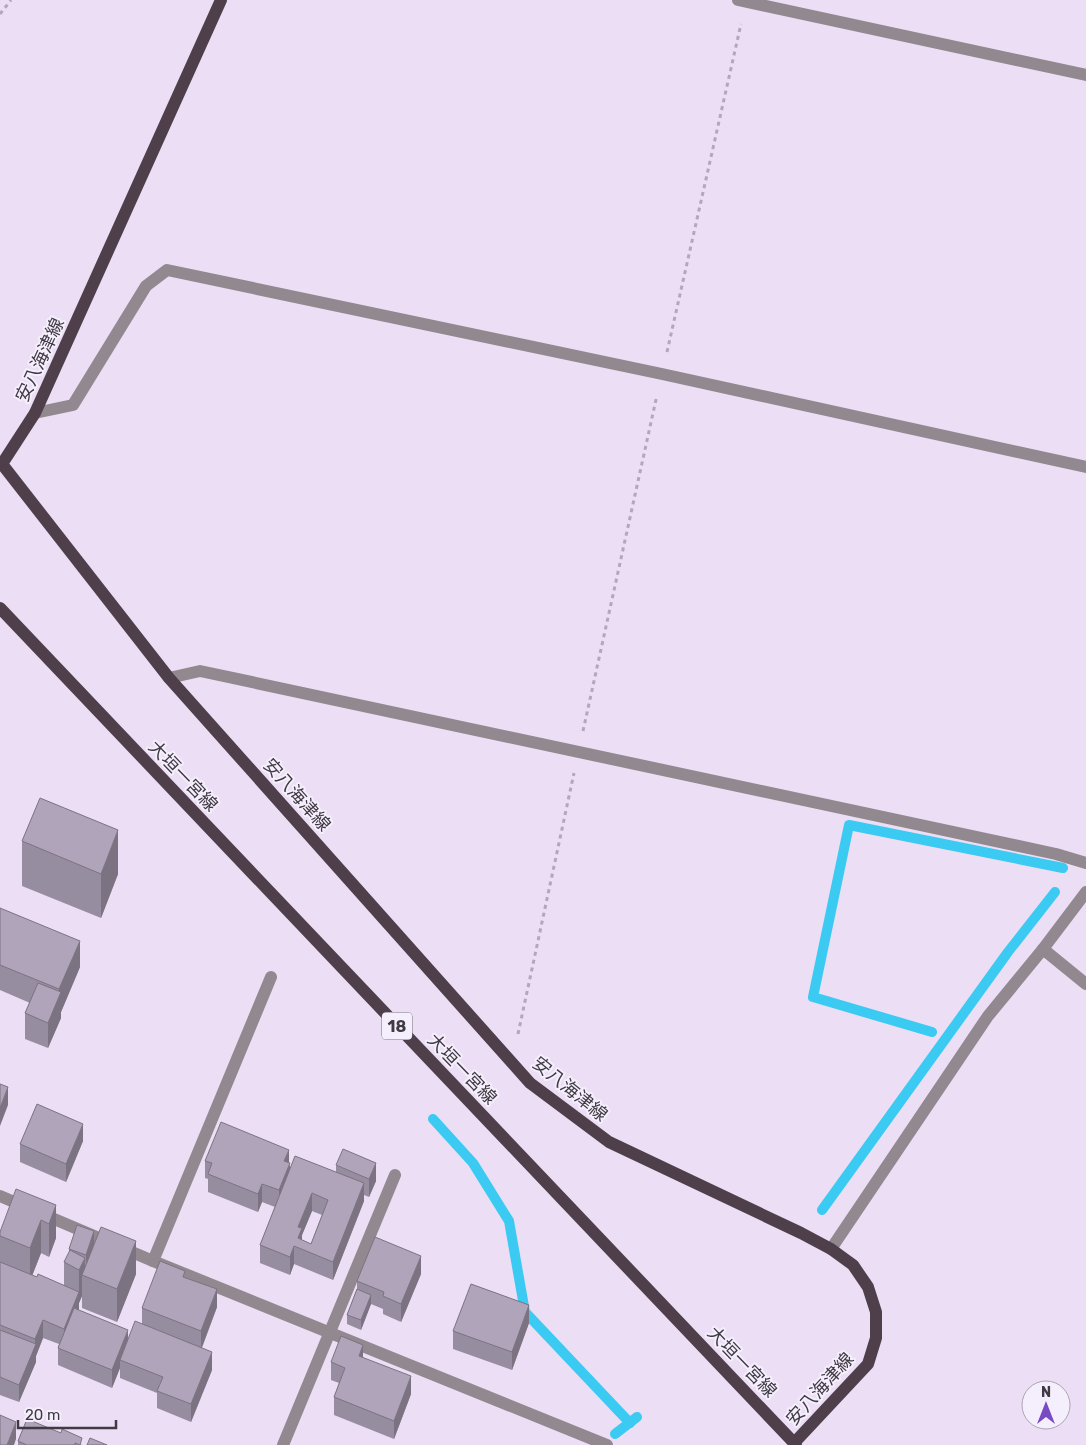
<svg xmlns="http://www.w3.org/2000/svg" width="1086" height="1445" font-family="Rubik,'Noto Sans JP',sans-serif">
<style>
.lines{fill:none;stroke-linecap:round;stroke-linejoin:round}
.stream{stroke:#3bcaf1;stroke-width:10}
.path{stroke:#b2a8ba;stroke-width:3;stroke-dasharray:4 4;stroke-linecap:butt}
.minor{stroke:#92888f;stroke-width:12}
.major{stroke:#4f3f4a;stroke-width:12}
.wall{fill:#978da0;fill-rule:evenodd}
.shaded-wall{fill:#7b7382}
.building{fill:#b0a4ba;stroke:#7b7382;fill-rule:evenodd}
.labels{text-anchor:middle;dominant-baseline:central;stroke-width:4;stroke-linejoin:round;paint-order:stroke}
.shield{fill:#f5eefc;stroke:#76707a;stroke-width:1}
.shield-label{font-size:16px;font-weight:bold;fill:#3f3a43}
.street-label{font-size:18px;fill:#3f3a43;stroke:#f5eefc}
</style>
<rect width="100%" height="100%" fill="#ebdef5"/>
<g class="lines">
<g class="stream">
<polyline points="932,1032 813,997 849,825 1063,868"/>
<polyline points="433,1119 473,1163 509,1221 525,1312 630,1423"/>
<polyline points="822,1210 1008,952 1055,892"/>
<polyline points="615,1434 637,1417"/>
</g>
<g class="path">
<polyline points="0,14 11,0"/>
<polyline points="667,352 741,24"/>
<polyline points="583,731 657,395"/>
<polyline points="518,1034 574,773"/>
</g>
<g class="minor">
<polyline points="738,0 1086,75"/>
<polyline points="35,413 73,405 146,286 167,270 662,374 1086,467"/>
<polyline points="169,678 200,671 1056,854 1086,863"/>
<polyline points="1043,949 1086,984"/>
<polyline points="0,1196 153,1261 607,1445"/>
<polyline points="831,1249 988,1016 1043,949 1086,892"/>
<polyline points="153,1261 271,977"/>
<polyline points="283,1445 395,1175"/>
</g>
<g class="major">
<polyline points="221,0 35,413 2,464 169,678 530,1083 609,1142 801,1233 831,1249 853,1265 868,1287 876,1312 876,1338 868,1364 794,1443"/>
<polyline points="0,608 796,1445"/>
</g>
</g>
<g class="wall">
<polygon points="22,841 118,874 101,918 22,886"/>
<polygon points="0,908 80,967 61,1012 61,1018 48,1048 25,1039 25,1013 30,1003 0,990"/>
<polygon points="83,1141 66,1182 20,1162 20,1144"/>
<path d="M205,1161L289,1163L290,1170L336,1172V1165L376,1181L369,1197L364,1195V1201L333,1280L294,1264L290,1275L260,1263V1245L275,1207L262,1202L258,1212L208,1192V1179L205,1178ZM312,1211L322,1215L311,1244L302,1240V1235Z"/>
<polygon points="56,1205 56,1238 49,1257 41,1253 32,1276 64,1285 64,1262 69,1253 69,1249 94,1246 136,1274 117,1322 82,1308 82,1296 79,1303 79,1310 128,1340 142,1324 142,1308 185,1278 217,1307 202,1348 212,1370 191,1422 157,1408 157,1393 120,1378 120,1368 112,1388 58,1365 58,1348 59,1344 43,1338 36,1356 36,1362 19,1402 0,1395 0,1232"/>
<polygon points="421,1274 401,1322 383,1314 383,1309 371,1304 361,1330 347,1324 347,1315 357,1289 357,1281"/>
<polygon points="529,1323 512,1370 453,1349 453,1331"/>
<polygon points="363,1357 411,1394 394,1439 334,1415 334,1397 339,1383 331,1380 331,1362"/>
<polygon points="27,1419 82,1445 18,1445 18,1441"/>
</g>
<g class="shaded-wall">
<polygon points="118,830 118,874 101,918 101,874"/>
<polygon points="80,941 80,967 61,1012 61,1018 48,1048 48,1023 59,995 59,989"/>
<polygon points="8,1087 8,1105 0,1126 0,1108"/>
<polygon points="83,1124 83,1141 66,1182 66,1164"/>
<polygon points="289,1150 289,1167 290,1163 290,1181 279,1208 279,1190 284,1161"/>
<polygon points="376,1163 376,1181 369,1197 369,1179"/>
<polygon points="364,1183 364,1201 333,1280 333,1262"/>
<polygon points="262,1184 262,1202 258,1212 258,1194"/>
<polygon points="312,1193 312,1211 302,1235 302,1246 298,1248 298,1227"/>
<polygon points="56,1205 56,1238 49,1257 49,1224"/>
<polygon points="41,1220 41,1253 30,1281 30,1248"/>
<polygon points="94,1231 94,1264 86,1276 86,1255"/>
<polygon points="136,1241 136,1274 117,1322 117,1289"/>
<polygon points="294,1246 294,1264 290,1275 290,1257"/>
<polygon points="421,1256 421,1274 401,1322 401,1304"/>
<polygon points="85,1258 85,1276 82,1275 82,1296 79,1303 79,1309 64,1346 64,1329 79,1292 79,1270"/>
<polygon points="217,1289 217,1307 201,1349 201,1331"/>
<polygon points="371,1295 371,1304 361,1330 361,1320"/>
<polygon points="529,1305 529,1323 512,1370 512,1352"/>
<polygon points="43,1320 43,1338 36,1356 36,1362 19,1402 19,1385 35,1345 35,1339"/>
<polygon points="128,1330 128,1347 120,1360 120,1368 112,1388 112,1370"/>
<polygon points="363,1345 363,1363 359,1356"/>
<polygon points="212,1352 212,1370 191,1422 191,1404"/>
<polygon points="411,1376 411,1394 394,1439 394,1421"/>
<polygon points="16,1422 16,1439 14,1445 7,1445"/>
</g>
<g class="building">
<polygon points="40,798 118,830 101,874 22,841"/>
<polygon points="0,908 80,941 59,989 0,965"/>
<polygon points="38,983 61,992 48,1023 25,1013"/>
<polygon points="0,1084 8,1087 0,1108"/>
<polygon points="37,1104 83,1124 66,1164 20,1144"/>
<polygon points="221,1122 289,1150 284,1161 290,1163 279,1190 262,1184 258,1194 208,1174 212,1163 205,1161"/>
<polygon points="343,1149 376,1163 369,1179 336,1165"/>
<path d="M295,1156L364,1183L333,1262L294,1246L290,1257L260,1245ZM312,1193L328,1200L311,1244L298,1238L302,1228L298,1227Z"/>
<polygon points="16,1189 56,1205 49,1224 41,1220 30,1248 0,1236 0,1232"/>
<polygon points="77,1225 94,1231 86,1255 69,1249"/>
<polygon points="101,1227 136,1241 117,1289 82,1275"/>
<polygon points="375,1237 421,1256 401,1304 383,1296 384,1292 357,1281"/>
<polygon points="70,1250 85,1258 79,1270 64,1262"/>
<polygon points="160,1261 185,1271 183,1277 217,1289 201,1331 142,1308"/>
<polygon points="0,1262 37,1277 38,1274 79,1292 64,1329 43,1320 35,1339 0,1325"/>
<polygon points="471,1284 529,1305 512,1352 453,1331"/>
<polygon points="357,1289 371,1295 361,1320 347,1315"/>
<polygon points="74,1308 128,1330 112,1370 58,1348"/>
<polygon points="135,1321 212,1352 191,1404 157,1391 163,1377 120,1360"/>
<polygon points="0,1330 36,1344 19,1385 0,1377"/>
<polygon points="341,1336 363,1345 359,1356 411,1376 394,1421 334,1397 345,1368 331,1362"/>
<polygon points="0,1415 16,1422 7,1445 0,1445"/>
<polygon points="27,1419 61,1433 62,1429 82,1438 80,1445 75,1443 75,1445 27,1445 18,1441"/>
<polygon points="90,1438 107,1445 87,1445"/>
</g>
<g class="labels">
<rect class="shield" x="382" y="1012.5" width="30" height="27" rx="4"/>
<g class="shield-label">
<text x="397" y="1026">18</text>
</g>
<g class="street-label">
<text transform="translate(40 360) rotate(-65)">安八海津線</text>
<text transform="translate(183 776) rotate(46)">大垣一宮線</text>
<text transform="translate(297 795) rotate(48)">安八海津線</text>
<text transform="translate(462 1069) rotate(46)">大垣一宮線</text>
<text transform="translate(570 1089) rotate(39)">安八海津線</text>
<text transform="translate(742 1362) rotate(46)">大垣一宮線</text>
<text transform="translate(820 1389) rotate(-48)">安八海津線</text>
</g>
</g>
<g transform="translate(1046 1405)"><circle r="24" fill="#f5eefc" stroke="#aca6b2"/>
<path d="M0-4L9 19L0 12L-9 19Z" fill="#784bc3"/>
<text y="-8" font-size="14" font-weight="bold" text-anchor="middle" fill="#3f3a43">N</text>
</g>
<path d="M18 1420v8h98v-8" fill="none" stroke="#3f3a43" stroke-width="2.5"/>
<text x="25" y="1420" font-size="15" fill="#3f3a43" stroke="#f5eefc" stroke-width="4" paint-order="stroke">20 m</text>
</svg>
